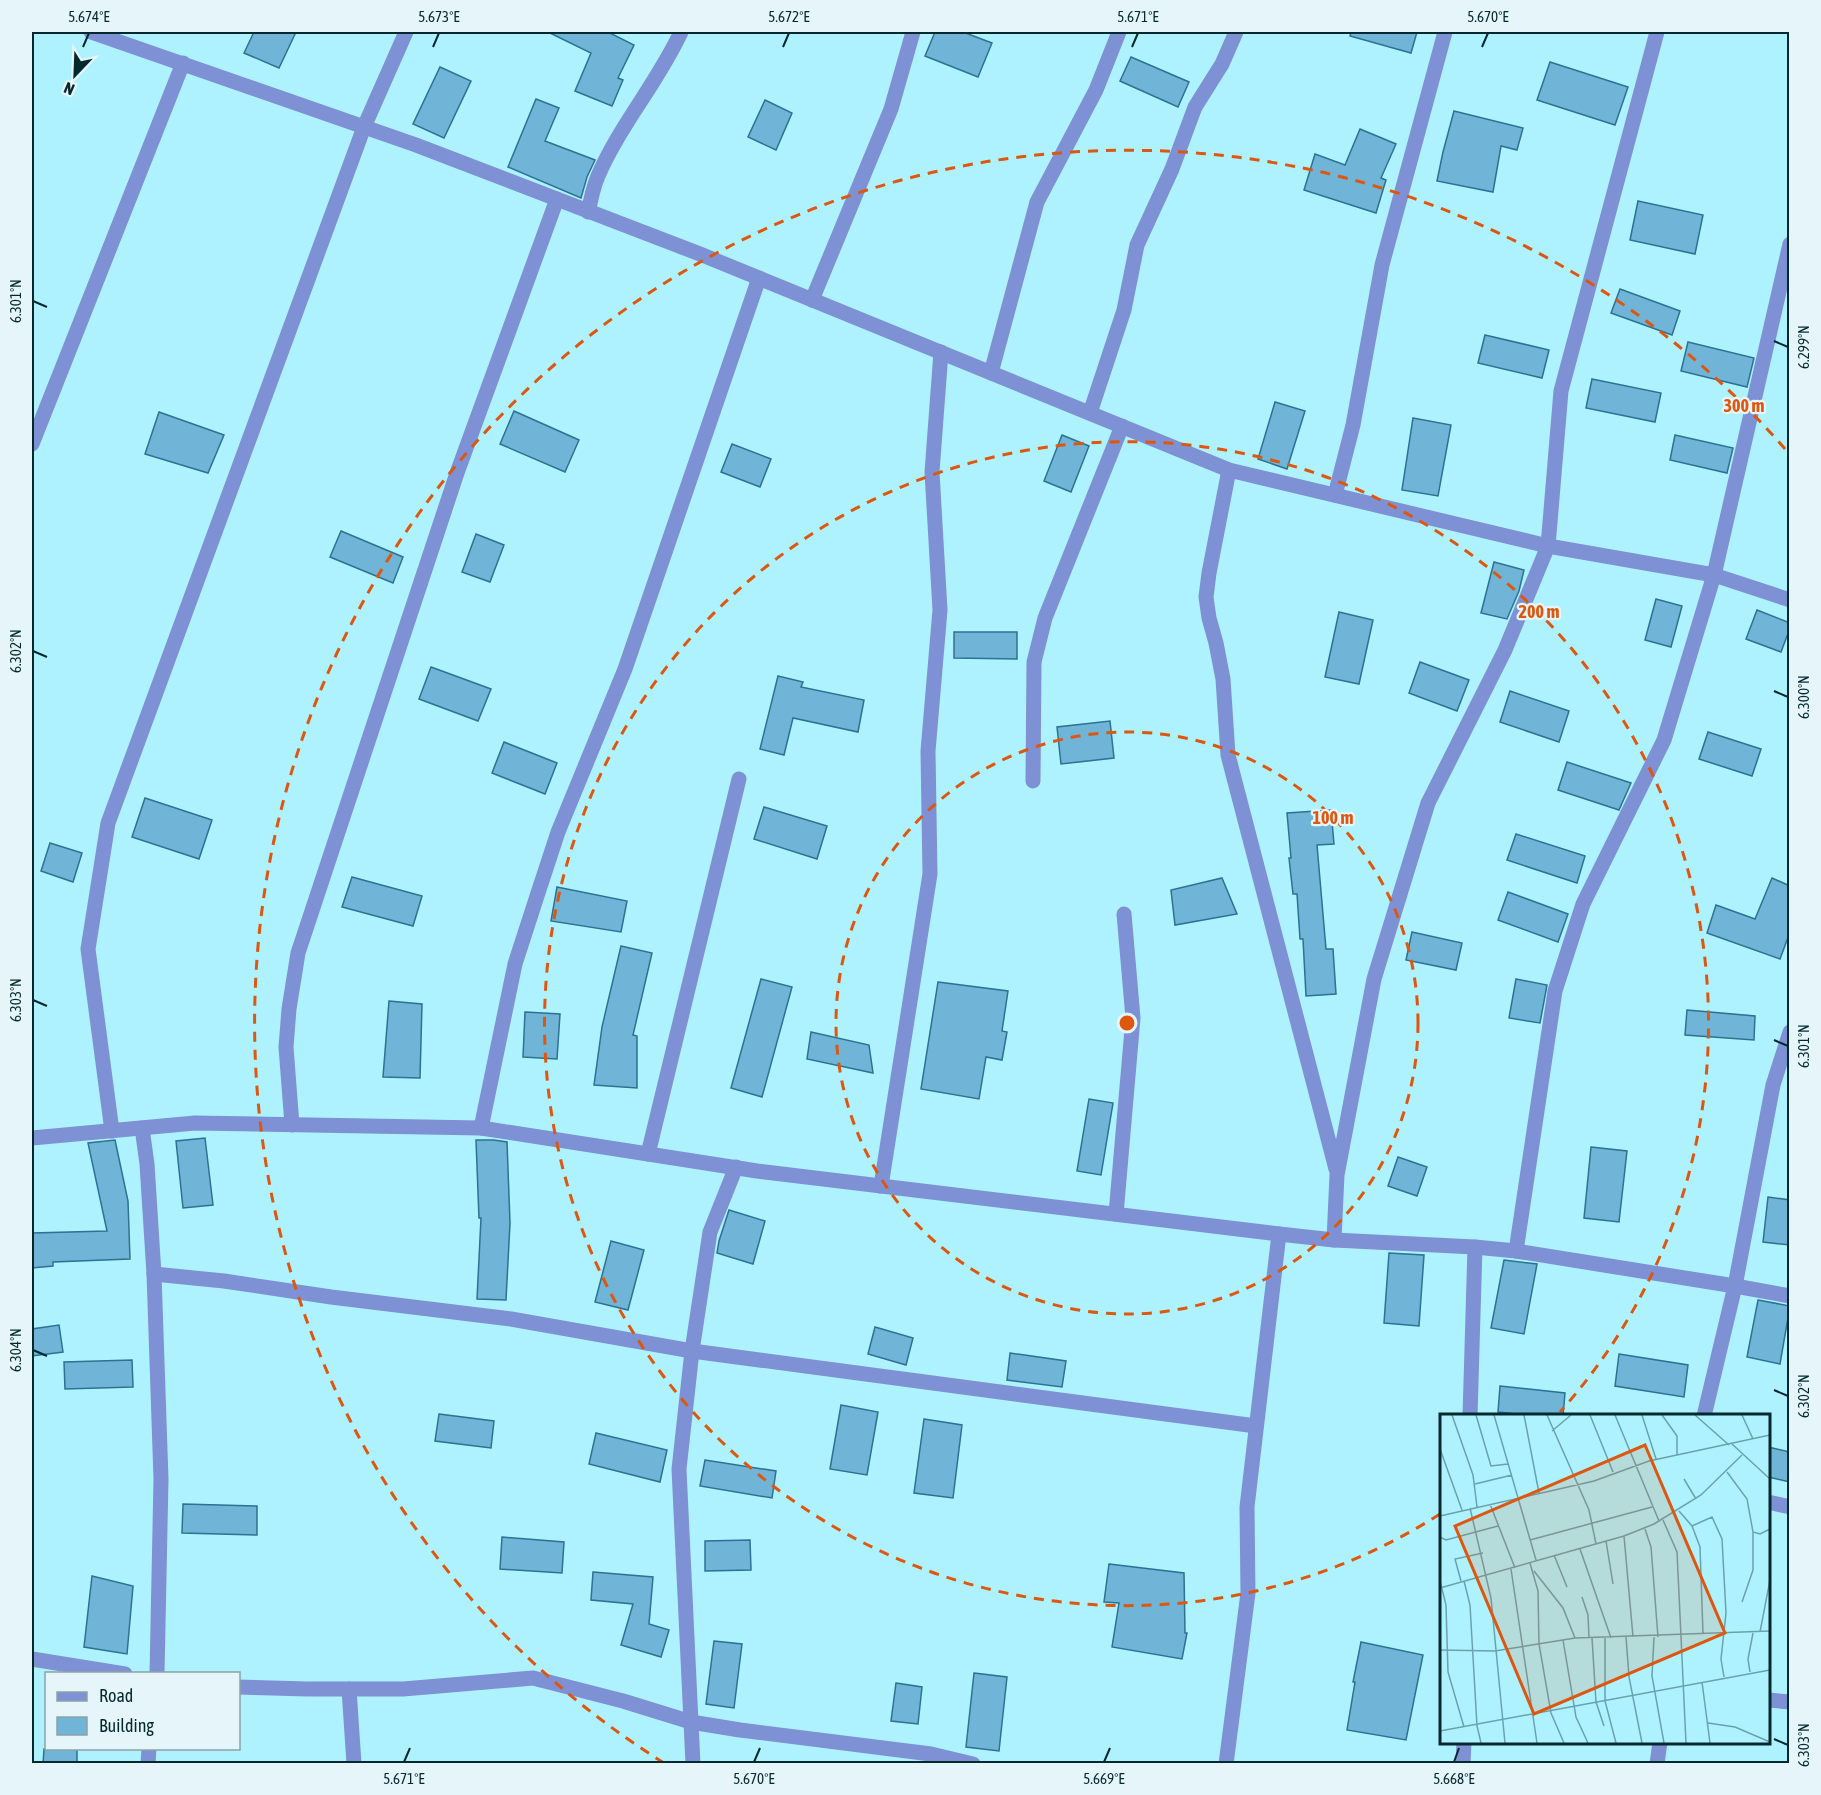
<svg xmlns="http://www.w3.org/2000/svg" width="1821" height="1795" font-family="'Asap Condensed',sans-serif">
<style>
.building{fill:#70b5d7;stroke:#2c7292;stroke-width:1.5}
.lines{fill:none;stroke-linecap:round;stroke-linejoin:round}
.minor{stroke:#7e91d4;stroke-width:15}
.ticks{fill:none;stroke:#03292f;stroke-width:2}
.ring{fill:none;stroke:#dd570e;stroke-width:3;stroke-dasharray:10 8}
.inset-road{fill:none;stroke:#6aa2ac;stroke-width:1.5}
.view{fill:#dd570e;fill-opacity:0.15;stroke:#dd570e;stroke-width:3}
.inset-edge{fill:none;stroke:#03292f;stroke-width:3}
.centre{fill:#dd570e;stroke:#e6f5f9;stroke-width:3}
.ring-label{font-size:18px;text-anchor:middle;font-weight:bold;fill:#dd570e;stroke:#e6f5f9;stroke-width:4.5;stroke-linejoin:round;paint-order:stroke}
.neatline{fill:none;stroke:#03292f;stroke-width:2}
.ticks-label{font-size:15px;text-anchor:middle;fill:#03292f}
</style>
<rect width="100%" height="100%" fill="#aff2ff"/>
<g class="building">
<polygon points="254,32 296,32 279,68 244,53"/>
<polygon points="548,32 608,32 634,45 618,78 623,80 612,106 575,91 591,53"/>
<polygon points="935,32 963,32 992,43 978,77 925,56"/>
<polygon points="1351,32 1417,32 1411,53 1350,36"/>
<polygon points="1131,57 1189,82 1178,107 1120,81"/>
<polygon points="1550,62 1628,87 1615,125 1537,100"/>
<polygon points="440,67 471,81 444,138 413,124"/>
<polygon points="536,99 559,108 545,141 595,160 587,177 581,198 508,167"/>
<polygon points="765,100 792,113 776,150 748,137"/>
<polygon points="1454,111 1523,128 1517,150 1501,146 1493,192 1437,181 1443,152"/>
<polygon points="1360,129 1396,144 1381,178 1386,180 1376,213 1304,190 1315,154 1345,165"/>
<polygon points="1638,201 1703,215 1695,254 1630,240"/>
<polygon points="1620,289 1680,311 1672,335 1611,313"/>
<polygon points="1485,335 1549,350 1542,378 1478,363"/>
<polygon points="1688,342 1754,358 1747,387 1681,371"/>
<polygon points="1592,379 1661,393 1655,422 1586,408"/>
<polygon points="1275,402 1305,411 1287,469 1258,459"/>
<polygon points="514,411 579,440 565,472 500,444"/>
<polygon points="159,412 224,435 208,473 145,454"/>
<polygon points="1413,418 1451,425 1438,496 1402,490"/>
<polygon points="1062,435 1089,446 1071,492 1044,481"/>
<polygon points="1675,435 1733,448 1727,473 1670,460"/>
<polygon points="732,444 771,459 760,487 721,472"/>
<polygon points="341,531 403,557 393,583 330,557"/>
<polygon points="476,534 504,545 490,582 462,572"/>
<polygon points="1494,562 1524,570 1519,591 1507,619 1481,613"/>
<polygon points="1656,599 1682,606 1671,647 1645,640"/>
<polygon points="1757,610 1790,623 1790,628 1781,652 1746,639"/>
<polygon points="1339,612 1373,620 1359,684 1325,677"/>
<polygon points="954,632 1017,632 1017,659 954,658"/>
<polygon points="1420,662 1469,680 1457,711 1409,693"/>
<polygon points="431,667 491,689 478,721 419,699"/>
<polygon points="778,676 803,682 801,687 864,700 858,732 793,718 784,755 760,749"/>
<polygon points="1510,691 1569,711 1559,742 1500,722"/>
<polygon points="1110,721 1114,758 1061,764 1057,727"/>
<polygon points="1708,732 1761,749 1752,776 1699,759"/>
<polygon points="504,742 557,763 545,794 492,773"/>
<polygon points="1567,762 1631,783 1619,810 1558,790"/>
<polygon points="145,798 212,820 199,859 132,837"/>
<polygon points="764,807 827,826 817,859 754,839"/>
<polygon points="1331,810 1334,844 1317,845 1326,949 1333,949 1336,994 1306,996 1303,939 1300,939 1297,894 1293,894 1289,858 1291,858 1287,813"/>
<polygon points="1516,834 1585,856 1577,883 1507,860"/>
<polygon points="50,843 82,853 73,882 41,871"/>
<polygon points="352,877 422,896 413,926 342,907"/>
<polygon points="1222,878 1237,914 1175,925 1171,890"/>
<polygon points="1772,878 1790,886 1790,932 1780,959 1707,933 1716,905 1755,919"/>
<polygon points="557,887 627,901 621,932 551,921"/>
<polygon points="1508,892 1568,914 1558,942 1498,920"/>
<polygon points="1412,932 1462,943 1456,970 1406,960"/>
<polygon points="621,946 652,953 633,1035 637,1036 637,1088 594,1085 602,1027"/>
<polygon points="761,979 792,987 762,1097 731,1088"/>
<polygon points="1516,979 1547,985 1540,1023 1509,1018"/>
<polygon points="938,982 1008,991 1002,1031 1007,1032 1002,1060 986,1057 979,1099 921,1089"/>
<polygon points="389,1001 422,1004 420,1078 383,1077"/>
<polygon points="1687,1010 1755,1016 1754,1040 1685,1035"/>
<polygon points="525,1012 560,1014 557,1059 523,1057"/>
<polygon points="811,1032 869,1045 873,1073 807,1059"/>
<polygon points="1089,1099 1113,1103 1101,1175 1077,1171"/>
<polygon points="205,1138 213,1205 183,1208 176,1141"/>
<polygon points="115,1140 128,1201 130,1259 53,1262 53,1266 32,1268 32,1233 107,1231 88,1143"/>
<polygon points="476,1140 494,1140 507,1142 510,1223 506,1300 477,1299 481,1218 479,1218"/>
<polygon points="1591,1147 1627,1151 1619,1222 1584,1218"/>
<polygon points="1398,1157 1427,1167 1417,1196 1388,1186"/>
<polygon points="1768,1197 1790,1200 1790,1245 1763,1242"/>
<polygon points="729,1210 765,1221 753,1264 717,1253 719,1241"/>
<polygon points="611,1241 644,1250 628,1310 595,1302"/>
<polygon points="1389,1253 1424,1255 1419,1326 1384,1323"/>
<polygon points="1504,1260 1537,1264 1524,1334 1491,1328"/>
<polygon points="1758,1300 1790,1306 1780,1364 1747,1357"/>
<polygon points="59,1325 63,1352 32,1356 32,1329"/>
<polygon points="875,1327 913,1338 906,1365 868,1354"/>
<polygon points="1010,1353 1066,1361 1062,1387 1007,1380"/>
<polygon points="1619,1354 1688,1365 1684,1397 1615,1386"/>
<polygon points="132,1360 133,1387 65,1389 64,1362"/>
<polygon points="1500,1386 1565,1393 1563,1416 1534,1416 1498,1412"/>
<polygon points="841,1405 878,1412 867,1475 830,1469"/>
<polygon points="439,1414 494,1421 491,1448 435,1441"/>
<polygon points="924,1419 962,1425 953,1498 914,1493"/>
<polygon points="596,1433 667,1450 660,1482 589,1464"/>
<polygon points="1768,1447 1790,1452 1790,1482 1768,1477"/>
<polygon points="705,1460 776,1471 772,1498 700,1486"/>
<polygon points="183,1504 257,1506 257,1535 182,1533"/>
<polygon points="502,1537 564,1542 562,1573 500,1569"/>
<polygon points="750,1540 751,1570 705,1571 705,1541"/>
<polygon points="1109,1564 1184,1573 1185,1633 1187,1633 1182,1659 1112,1647 1119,1603 1104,1602"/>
<polygon points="593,1572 653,1577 649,1624 669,1630 661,1657 621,1645 633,1604 591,1600"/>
<polygon points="92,1576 133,1586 127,1654 84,1647"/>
<polygon points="714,1641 742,1644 734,1708 706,1704"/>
<polygon points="1361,1642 1423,1655 1406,1740 1347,1730 1355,1682 1353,1682"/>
<polygon points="974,1673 1007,1677 999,1751 966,1747"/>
<polygon points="896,1683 922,1687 918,1724 891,1721"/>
<polygon points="44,1749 77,1749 77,1764 43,1764"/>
</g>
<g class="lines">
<g class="minor">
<polyline points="91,32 416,145 700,254 1229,470 1548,546 1714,575 1790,600"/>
<path d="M588,212C591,200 593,187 598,176C620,125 658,82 681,32"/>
<polyline points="812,300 891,109 913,32"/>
<polyline points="991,373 1037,202 1096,90 1119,32"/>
<polyline points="1090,413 1124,310 1137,245 1172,169 1195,107 1222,64 1236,32"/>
<polyline points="32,444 183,63"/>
<polyline points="1229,470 1209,573 1206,597 1209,618 1216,643 1223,679 1228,755 1336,1169"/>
<polyline points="1335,495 1353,425 1382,265 1445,32"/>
<polyline points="1033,781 1034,662 1045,618 1122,426"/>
<polyline points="292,1125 286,1047 289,1009 298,953 457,473 557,199"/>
<polyline points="142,1128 147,1164 154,1274 161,1479 157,1674"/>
<polyline points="481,1128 515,964 537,896 558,832 625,669 759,278"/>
<polyline points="112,1131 88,949 108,823 364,127 406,32"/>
<polyline points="32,1138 195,1123 481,1128 757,1171 1279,1234 1334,1240 1475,1247 1516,1251 1735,1286 1790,1296"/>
<polyline points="648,1154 739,779"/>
<polyline points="881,1186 930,874 928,751 940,610 932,472 941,352"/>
<polyline points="1116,1214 1133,1018 1124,914"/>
<polyline points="1334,1240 1337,1175 1374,979 1428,803 1505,650 1548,546 1561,391 1657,32"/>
<polyline points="1516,1251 1555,991 1583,904 1664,740 1714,575 1790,244"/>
<polyline points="154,1274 224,1281 331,1297 511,1319 692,1351 1256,1426"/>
<polyline points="1470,1416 1475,1247"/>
<polyline points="1704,1416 1735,1286 1773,1085 1790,1032"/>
<polyline points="1768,1502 1790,1507"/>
<polyline points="32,1659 125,1674"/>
<polyline points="238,1687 307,1689 403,1689 533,1678 623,1701 691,1722 740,1730 931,1754 973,1764"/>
<polyline points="349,1689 354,1764"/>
<polyline points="1768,1700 1790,1702"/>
<polyline points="148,1764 149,1748"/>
<polyline points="693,1764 679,1469 692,1351 710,1232 736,1167"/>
<polyline points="1226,1764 1248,1593 1247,1507 1279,1234"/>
<polyline points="1463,1764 1464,1742"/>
<polyline points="1657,1764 1660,1742"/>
</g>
</g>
<path class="ticks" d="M83,47L89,33M433,47L439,33M783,47L789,33M1132,47L1138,33M1482,47L1488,33M33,301L47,307M1774,341L1788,347M33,651L47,657M1774,691L1788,697M33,1000L47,1006M1774,1040L1788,1046M33,1350L47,1356M1774,1390L1788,1396M1774,1739L1788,1745M404,1762L410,1748M754,1762L760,1748M1104,1762L1110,1748M1454,1762L1459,1748"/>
<g class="ring">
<circle cx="1127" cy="1023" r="291"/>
<path d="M1440 1514A582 582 0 1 1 1560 1412"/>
<path d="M664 1763A873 873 0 1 1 1786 450"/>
</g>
<g transform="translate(1440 1414)">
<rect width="330" height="330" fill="#aff2ff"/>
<path class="inset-road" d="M12,1L33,61L37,93M36,1L51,52L68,50M54,1L96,146M84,1L99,79M107,1L149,96L156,130M150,1L173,58M175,1L219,107M202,1L216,45M222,1L237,22V41M255,1L289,31M302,1L313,25M112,17L131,1M292,30L330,65M0,35L22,96M287,58L307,85L313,118L320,120L330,115M244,65L256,85M35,70L72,61M50,90L75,154M30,94L51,184L65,329M239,97L252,112L260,133L263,220M0,102L154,67L209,47L330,21M223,106L237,138L246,329M252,112L272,103L282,125L286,199L281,245L284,263M205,115L211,133L218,223M184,122L193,223M0,123L6,126L58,112M90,126L212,93M166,127L173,170M140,135L171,224M114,141L127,173M90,149L98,177L99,230L111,299L124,329M71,155L97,329M94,157L123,194L135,224M0,167L6,191L8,258L24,313M21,167L15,145L43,139M24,167L30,191L37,312L41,329M0,174L184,122L214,110L261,81L302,41M142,183L148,201L149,224M302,188L313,156V118M320,218L330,166M186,223L189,263L202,329M214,223L212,262L224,329M152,224L156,288L164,312M165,224V287L176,329M123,226L136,303L148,329M0,236L55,237L135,224L330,217M310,258L308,245L313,219M262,268L270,329M268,309L295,313L330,328M0,317L330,256"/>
<path class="view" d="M205,31L285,219L94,300L15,112Z"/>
<rect width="330" height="330" class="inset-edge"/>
</g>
<circle cx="1127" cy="1023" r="9" class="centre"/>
<g class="ring-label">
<text x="1744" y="412">300 m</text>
<text x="1539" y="618">200 m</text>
<text x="1333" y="824">100 m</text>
</g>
<rect width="1821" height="1795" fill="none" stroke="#e6f5f9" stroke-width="66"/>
<rect x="45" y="1672" width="195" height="78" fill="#e6f5f9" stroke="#8ba3a8" stroke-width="1.5"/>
<rect x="57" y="1692" width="30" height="9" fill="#7e91d4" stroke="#8ba3a8" stroke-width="1.5"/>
<text x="99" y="1702" font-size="18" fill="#03292f">Road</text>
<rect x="57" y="1717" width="30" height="18" fill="#70b5d7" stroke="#8ba3a8" stroke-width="1.5"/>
<text x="99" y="1732" font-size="18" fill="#03292f">Building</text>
<g transform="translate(75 75) rotate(203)" stroke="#e6f5f9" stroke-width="4.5" paint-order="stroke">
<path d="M0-4.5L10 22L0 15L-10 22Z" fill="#03292f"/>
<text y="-9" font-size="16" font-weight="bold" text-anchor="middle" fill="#03292f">N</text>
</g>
<rect x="33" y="33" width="1755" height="1729" class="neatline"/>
<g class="ticks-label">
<text x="89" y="22">5.674°E</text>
<text x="439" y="22">5.673°E</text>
<text x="789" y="22">5.672°E</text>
<text x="1138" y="22">5.671°E</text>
<text x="1488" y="22">5.670°E</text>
<text transform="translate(16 301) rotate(-90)" y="5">6.301°N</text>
<text transform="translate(1804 347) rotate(-90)" y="5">6.299°N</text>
<text transform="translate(16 651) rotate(-90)" y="5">6.302°N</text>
<text transform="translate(1804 697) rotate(-90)" y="5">6.300°N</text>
<text transform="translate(16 1000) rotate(-90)" y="5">6.303°N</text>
<text transform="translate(1804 1046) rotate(-90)" y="5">6.301°N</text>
<text transform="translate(16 1350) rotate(-90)" y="5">6.304°N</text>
<text transform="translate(1804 1396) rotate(-90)" y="5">6.302°N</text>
<text transform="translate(1804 1745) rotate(-90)" y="5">6.303°N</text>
<text x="404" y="1784">5.671°E</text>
<text x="754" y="1784">5.670°E</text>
<text x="1104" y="1784">5.669°E</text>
<text x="1454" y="1784">5.668°E</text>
</g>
</svg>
